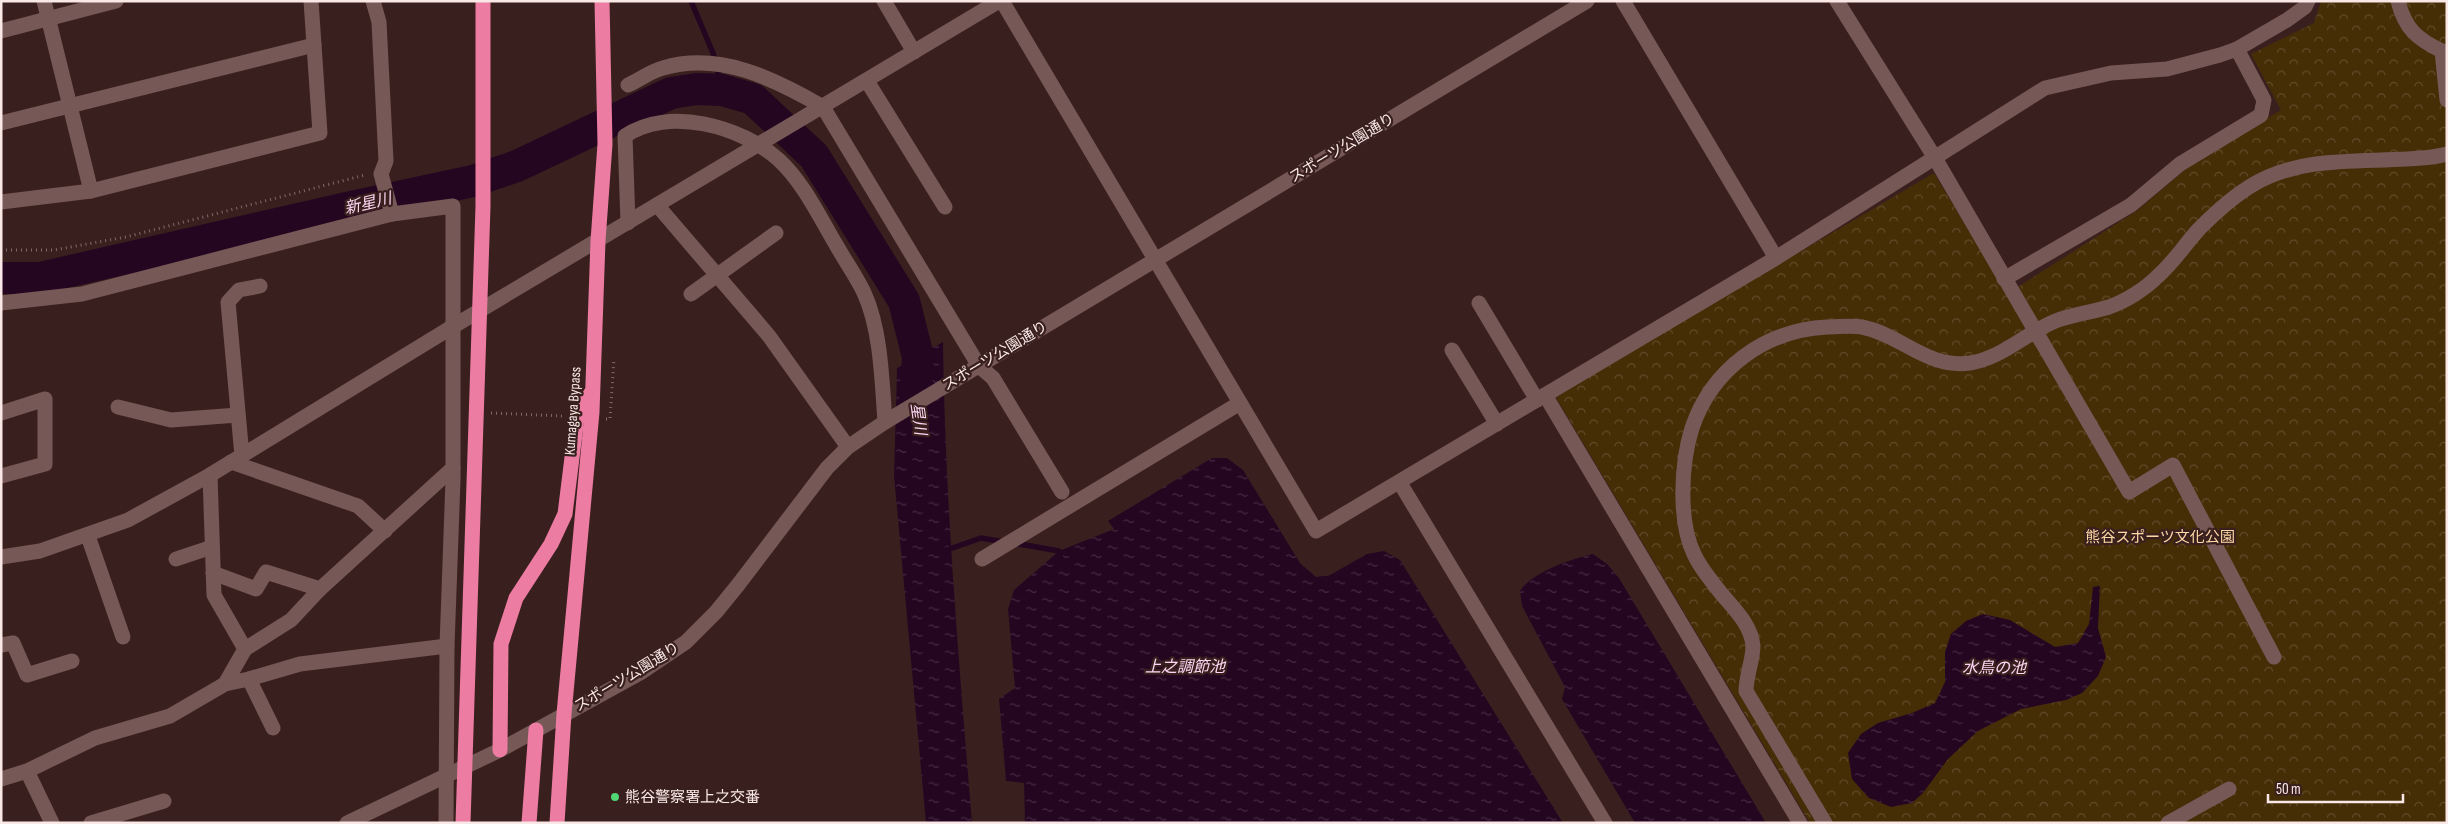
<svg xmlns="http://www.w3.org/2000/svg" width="2448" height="824" font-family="'Sofia Sans Condensed','Noto Sans JP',sans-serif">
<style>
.park{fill:url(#park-crowns)}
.water{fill:url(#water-ripples)}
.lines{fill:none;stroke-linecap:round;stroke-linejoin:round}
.stream{stroke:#250621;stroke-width:5.5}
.river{stroke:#250621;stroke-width:32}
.path{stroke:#816a68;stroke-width:3;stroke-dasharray:1 4;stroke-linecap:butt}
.minor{stroke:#765856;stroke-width:15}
.highway{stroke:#ed7ca3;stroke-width:15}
.poi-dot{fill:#50d674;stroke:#39201e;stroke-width:2}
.labels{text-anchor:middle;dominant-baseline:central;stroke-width:4.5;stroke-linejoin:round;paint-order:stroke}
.street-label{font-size:15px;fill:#fae8e6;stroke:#39201e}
.park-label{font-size:15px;fill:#fdd7a5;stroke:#39201e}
.poi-label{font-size:15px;fill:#fae8e6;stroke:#39201e;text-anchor:start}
.water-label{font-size:16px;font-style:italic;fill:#fdd6f4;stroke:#39201e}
</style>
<defs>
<pattern id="park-crowns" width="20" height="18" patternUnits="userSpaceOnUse" patternTransform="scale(1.25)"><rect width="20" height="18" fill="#452d06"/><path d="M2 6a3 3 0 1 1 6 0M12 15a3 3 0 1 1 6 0" fill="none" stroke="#614b2a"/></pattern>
<pattern id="water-ripples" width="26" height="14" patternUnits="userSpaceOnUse" patternTransform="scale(1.25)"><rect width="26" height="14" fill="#250621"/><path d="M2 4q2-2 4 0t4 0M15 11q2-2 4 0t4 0" fill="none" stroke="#462a41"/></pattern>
</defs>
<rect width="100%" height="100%" fill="#39201e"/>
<polygon class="park" points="2321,1 2447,1 2447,823 1810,823 1555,396 1934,173 2007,294 2138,210 2194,162 2281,110 2251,54 2314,23"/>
<g class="water">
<path d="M943,342C945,503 959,663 972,823H926L894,476L897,368Z"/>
<polygon points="1212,458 1227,458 1243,470 1300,563 1316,577 1330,575 1367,554 1384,551 1400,560 1563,823 1025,823 1024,783 1006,781 999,699 1015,688 1008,609 1014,590 1059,551 1114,529 1108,521"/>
<path d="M1593,554L1607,564L1619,578L1766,823H1635L1562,699L1565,687L1522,606L1520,591C1532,572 1571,559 1593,554Z"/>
<polygon points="2100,586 2098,628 2106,657 2098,676 2082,693 2066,700 2021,709 1978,731 1948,759 1923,793 1912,803 1891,807 1869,798 1852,779 1848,753 1861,734 1878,723 1912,713 1935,703 1945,682 1945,652 1951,634 1966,621 1983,614 2010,620 2055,647 2078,643 2089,624 2093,587"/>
</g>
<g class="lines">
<g class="stream">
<polyline points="691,1 713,53 722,90"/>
<polyline points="1014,543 1059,551 1061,559"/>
<polyline points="944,551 981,538 1005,542"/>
</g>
<polyline class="river" points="1,278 40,278 346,208 473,181 517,166 671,93 697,89 722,90 753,99 814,156 904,301 918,357 915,401"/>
<g class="path">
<polyline points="1,250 54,250 126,237 365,175"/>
<polyline points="491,413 562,416"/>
<polyline points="606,419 610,419 614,359"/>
</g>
<g class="minor">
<polyline points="44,1 91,191"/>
<polyline points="373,1 379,22 386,161 381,174 392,214"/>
<polyline points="884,1 914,52"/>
<polyline points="1002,1 1316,531 1545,395"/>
<polyline points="1623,1 1776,258"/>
<polyline points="1837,1 1935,158 2129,492 2173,465 2274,657"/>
<path d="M2398,1C2405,29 2417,39 2442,51L2447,100"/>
<polyline points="1,31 116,1"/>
<polyline points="867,81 945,207"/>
<path d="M628,85C639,80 651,71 663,68C719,51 775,79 823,107L979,366L993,378L1062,492"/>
<polyline points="1,123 314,45"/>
<polyline points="1,202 91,191 320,133 311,1"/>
<polyline points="657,205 769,336 848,447"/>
<path d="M628,223L625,136C668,106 742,126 779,160C804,183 821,220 838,248C847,264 858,279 865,295C881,331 882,382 885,422"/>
<polyline points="2004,279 2131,205 2180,164 2261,115 2264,100 2237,49"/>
<polyline points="691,294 776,233"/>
<polyline points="1,303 82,294 392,214 453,206 453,480 447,646 446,823"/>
<polyline points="1479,303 1537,400"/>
<polyline points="1452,350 1497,424"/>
<polyline points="118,407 171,420 238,415"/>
<polyline points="1,413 45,399 45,464 1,476"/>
<polyline points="242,456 228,302 239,290 260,286"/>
<polyline points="231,462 358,506 385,531"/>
<polyline points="210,475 214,595 245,649"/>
<polyline points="1400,483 1605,823"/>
<polyline points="88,536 123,637"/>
<polyline points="1,557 40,551 128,520 210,475 452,327 999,1"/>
<polyline points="176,559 212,547"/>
<polyline points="982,559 1240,403"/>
<polyline points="213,573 256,589 266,572 320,589"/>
<polyline points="1,645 13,643 27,675 72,661"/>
<polyline points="249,679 273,728"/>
<polyline points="225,684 245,649 291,620 320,589 453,468"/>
<polyline points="27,771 52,823"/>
<polyline points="1,779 27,771 95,738 170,716 225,684 249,679 300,664 447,646"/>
<polyline points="91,823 164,801"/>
<polyline points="347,823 500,750 640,673 686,642 716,612 738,585 827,468 848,447 885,422 1587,1"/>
<polyline points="1800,823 1545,395 1776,258 2045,88 2111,73 2167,69 2220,55 2237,49 2287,20 2305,7 2308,1"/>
<path d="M1825,823L1746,691C1746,676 1753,660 1753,646C1751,624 1733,608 1720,592C1711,580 1700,568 1694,554C1678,521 1681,463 1692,428C1712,369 1765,330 1827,327C1838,327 1851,325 1862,327C1902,335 1927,369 1970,363C2003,358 2028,331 2058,320C2075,314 2092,312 2109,307C2126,301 2145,289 2158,276C2174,262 2185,244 2200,228C2215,213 2235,195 2254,184C2300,157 2355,162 2407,159C2420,158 2434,158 2447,154"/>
<polyline points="2168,823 2229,789"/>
</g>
<g class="highway">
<polyline points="500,750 501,644 516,598 551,544 565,514 578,409 592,392"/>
<polyline points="463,823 483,206 483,1"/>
<polyline points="529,823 536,730"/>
<polyline points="557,823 564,714 592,412 598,241 605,144 602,1"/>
</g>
</g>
<circle class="poi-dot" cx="615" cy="797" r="5"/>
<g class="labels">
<g class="street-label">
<text transform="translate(1342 148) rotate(-31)">スポーツ公園通り</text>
<text transform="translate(995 356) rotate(-31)">スポーツ公園通り</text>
<text transform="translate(573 411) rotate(-86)">Kumagaya Bypass</text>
<text transform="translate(627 677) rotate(-31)">スポーツ公園通り</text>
</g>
<g class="park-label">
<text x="2160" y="537">熊谷スポーツ文化公園</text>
</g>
<g class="poi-label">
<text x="625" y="797">熊谷警察署上之交番</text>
</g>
<g class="water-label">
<text transform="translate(368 204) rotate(-13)">新星川</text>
<text transform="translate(918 419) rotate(82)">星川</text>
<text x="1185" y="667">上之調節池</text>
<text x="1994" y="668">水鳥の池</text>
</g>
</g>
<rect width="2448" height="824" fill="none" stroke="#fae8e6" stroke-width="5"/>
<path d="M2268 794v8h135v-8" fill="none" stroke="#fae8e6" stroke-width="2.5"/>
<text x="2276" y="794" font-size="15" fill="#fae8e6" stroke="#39201e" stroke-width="4" paint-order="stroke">50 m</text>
</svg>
